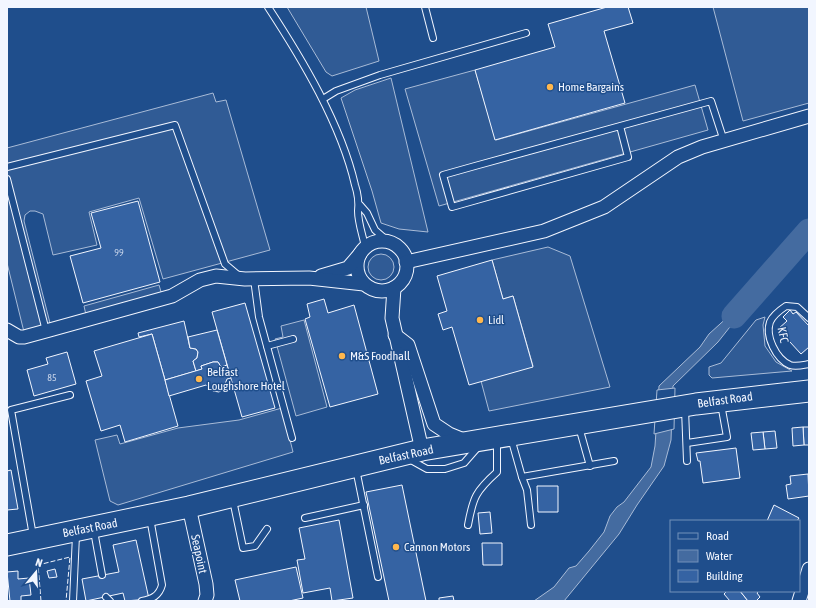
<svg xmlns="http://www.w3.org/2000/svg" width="816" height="608" font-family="'Asap Condensed',sans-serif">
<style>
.built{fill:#305b95;stroke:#a8bbd7}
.water{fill:#446ba0;stroke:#a8bbd7}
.pier{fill:#1f4e8c;stroke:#a8bbd7}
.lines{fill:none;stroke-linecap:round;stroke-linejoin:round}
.river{stroke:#446ba0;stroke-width:25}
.building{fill:#3563a3;stroke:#f2f6ff}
.service-casing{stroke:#f2f6ff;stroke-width:8}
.minor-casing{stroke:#f2f6ff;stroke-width:15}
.trunk-casing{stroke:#f2f6ff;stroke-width:23}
.service{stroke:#1f4e8c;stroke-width:6}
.minor{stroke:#1f4e8c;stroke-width:13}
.trunk{stroke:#1f4e8c;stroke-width:21}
.fence{stroke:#f2f6ff;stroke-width:1;stroke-dasharray:5 2;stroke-linecap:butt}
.poi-dot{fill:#ffb74d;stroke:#1f4e8c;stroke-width:1.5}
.labels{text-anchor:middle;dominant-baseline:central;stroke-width:3;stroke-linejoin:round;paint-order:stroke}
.number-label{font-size:10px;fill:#c3d1e8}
.poi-label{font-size:12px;fill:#f2f6ff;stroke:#1f4e8c;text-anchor:start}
.street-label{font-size:12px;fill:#f2f6ff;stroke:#1f4e8c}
</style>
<rect width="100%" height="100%" fill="#1f4e8c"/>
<g class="built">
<polygon points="287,7 366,7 379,61 332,76 326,72"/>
<polygon points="713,7 809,7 809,103 743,121"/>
<polygon points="475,70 496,140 695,85 708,130 439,206 405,89"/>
<polygon points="391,78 428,232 399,229 381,223 372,191 341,98 355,90"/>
<polygon points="213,93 216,102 226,100 270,250 163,279 139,198 89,212 97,245 53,255 43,214 35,211 30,211 25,215 24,221 50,323 24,332 7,263 7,148"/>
<polygon points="548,247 570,256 610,387 489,411 481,381 533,366 513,296 503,299 492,260"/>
<circle cx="381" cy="267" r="13"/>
<polygon points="159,285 162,295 86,315 84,306"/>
<polygon points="765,317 763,325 765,346 776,362 792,371 712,378 709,375 709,367 721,363 756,320"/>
<polygon points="304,320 327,407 296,416 275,339 283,337 281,326"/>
<polygon points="282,408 293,452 118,505 110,501 95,440 117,435 120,444 178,428 239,420"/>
</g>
<polygon class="water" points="731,314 737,318 718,342 673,386 671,440 664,466 637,505 619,534 564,601 534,601 554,587 569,568 576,566 589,551 604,532 610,516 617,507 624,502 651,467 655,446 659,386 700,347 709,334"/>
<polygon class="pier" points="675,388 674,429 654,434 657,390"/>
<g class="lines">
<polyline class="river" points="734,316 809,231"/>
</g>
<g class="building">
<polygon points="607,7 628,7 633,23 604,31 625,103 495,140 475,70 555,47 548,24"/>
<polygon points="138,201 160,282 83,303 70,256 101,248 91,213"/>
<polygon points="492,260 503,299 513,296 533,367 469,385 452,327 443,330 438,314 447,311 437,276"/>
<polygon points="324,299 328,313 354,305 378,394 330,407 305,319 310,317 307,304"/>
<polygon points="245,303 275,408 242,417 212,312"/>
<polygon points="790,310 793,314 796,312 809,326 809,347 801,354 778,329 787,321 783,317"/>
<polygon points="184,321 190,348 196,349 198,352 197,358 193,361 196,371 165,380 152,334 139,337 138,333"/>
<polygon points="217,330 227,365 221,367 218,362 213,362 201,366 202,369 196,371 193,361 197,358 198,352 196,349 190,348 188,337"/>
<polygon points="152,334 178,426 125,442 120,425 101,431 86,381 102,376 94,351"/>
<polygon points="67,352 76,384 34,396 27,370 48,364 46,358"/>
<polygon points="213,362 218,362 221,367 227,365 231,378 227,379 223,389 219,392 213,391 206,385 169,396 165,380 202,369 201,366"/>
<polygon points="803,427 809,427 809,445 804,445"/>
<polygon points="803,427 804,445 793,446 792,428"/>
<polygon points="775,431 777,448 765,449 763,432"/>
<polygon points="763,432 765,449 753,450 751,433"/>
<polygon points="736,448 740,478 703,483 700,461 698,461 696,453"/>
<polygon points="11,470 18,509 7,510 7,471"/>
<polygon points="808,474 809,496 788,499 786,485 791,484 790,476"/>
<polygon points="402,485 426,601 389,601 366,492"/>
<polygon points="537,486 558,486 558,512 538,512"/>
<polygon points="774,505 799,518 797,521 767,521"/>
<polygon points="490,512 492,533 480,534 478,513"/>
<polygon points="339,520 353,598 332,601 330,588 303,593 297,560 305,559 299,528"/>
<polygon points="136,540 149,599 125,601 123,593 86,601 82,579 119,572 113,545"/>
<polygon points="482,543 502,543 502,565 483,565"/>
<polygon points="296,567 303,598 289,601 240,601 235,580"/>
<polygon points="55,569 57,577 49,578 47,571"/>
<polygon points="18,571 18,579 29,578 31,595 21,596 21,601 10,601 7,572"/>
<polygon points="727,591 740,591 748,601 730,601 724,594"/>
<polygon points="740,591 759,591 757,593 760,597 756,601 748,601"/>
<polygon points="453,596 454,601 439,601 439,598"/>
</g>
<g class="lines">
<defs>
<g id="service">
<path d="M268,7C302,59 341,124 355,185C358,194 359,202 358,211C358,223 363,236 365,247"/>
<polyline points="425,7 433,38"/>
<polyline points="323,99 336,91 380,75 526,33"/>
<polyline points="620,126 628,157 452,207 443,175 475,166 711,101 724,141"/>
<polyline points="7,167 175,125 225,264 238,275"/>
<polyline points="7,179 46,331"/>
<polyline points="360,205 367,213 375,230 390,243"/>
<polyline points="254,279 259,317 292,438"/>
<path d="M809,318L797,307L786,306C780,310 773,315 770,322C765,336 776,359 790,365C796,367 803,365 809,364"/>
<polyline points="267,346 293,339"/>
<polyline points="685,409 687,461"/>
<polyline points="579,427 590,466"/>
<polyline points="511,438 522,477 614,461"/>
<polyline points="687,443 727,437 721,404"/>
<polyline points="409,459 427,469 445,469 464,463 478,447"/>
<polyline points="356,469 378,577"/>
<polyline points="522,477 527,490 531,525"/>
<polyline points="233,500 243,548 255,546 267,529"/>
<polyline points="305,518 364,505"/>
<path d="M468,525C473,497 476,491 497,472V441"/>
<polyline points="94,531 102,575"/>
<polyline points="33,536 11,410 70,395"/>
<polyline points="106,597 110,601"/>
<polyline points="73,601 76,535"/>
<path d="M142,601C152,599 159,596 162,585L150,518"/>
</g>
<g id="minor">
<circle cx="382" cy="266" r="25"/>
<polyline points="406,262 544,231 604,207 678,157 702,147 809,116"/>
<polyline points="321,276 348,268 360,254"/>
<polyline points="394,288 392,318 422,450"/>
<polyline points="7,330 19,337 24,337 46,331 172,296 200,280 216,276 245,279 309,278 364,284"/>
<polyline points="395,335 408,345 434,424 449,434 466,441"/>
<polyline points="189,507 206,584 207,595 205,601"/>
<polyline points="799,601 809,569"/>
</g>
<polyline id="trunk" points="7,545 189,507 422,450 696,404 809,391"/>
</defs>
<use href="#service" class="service-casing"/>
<use href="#minor" class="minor-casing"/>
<use href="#trunk" class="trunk-casing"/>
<use href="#service" class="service"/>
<use href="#minor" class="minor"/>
<use href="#trunk" class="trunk"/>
<polyline class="fence" points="41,601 38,565 70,557 66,601"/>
</g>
<g class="poi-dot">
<circle cx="550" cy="87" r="4"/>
<circle cx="480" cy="320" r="4"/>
<circle cx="342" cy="356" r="4"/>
<circle cx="199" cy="379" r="4"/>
<circle cx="396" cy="547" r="4"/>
</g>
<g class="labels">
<g class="number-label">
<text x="119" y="252">99</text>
<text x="52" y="377">85</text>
</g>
<g class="poi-label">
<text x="558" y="87">Home Bargains</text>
<text x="488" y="320">Lidl</text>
<text x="350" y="356">M&amp;S Foodhall</text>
<text x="207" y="372">Belfast<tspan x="207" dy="14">Loughshore Hotel</tspan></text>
<text x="404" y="547">Cannon Motors</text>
</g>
<g class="street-label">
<text transform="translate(783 335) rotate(79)">KFC</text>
<text transform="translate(725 400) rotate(-8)">Belfast Road</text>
<text transform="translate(406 455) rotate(-12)">Belfast Road</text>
<text transform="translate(90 528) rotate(-11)">Belfast Road</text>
<text transform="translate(199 554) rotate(78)">Seapoint</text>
</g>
</g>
<rect width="816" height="608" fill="none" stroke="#f2f6ff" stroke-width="16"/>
<rect x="670" y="520" width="130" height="72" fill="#1f4e8c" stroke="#7391ba"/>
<rect x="678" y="533" width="20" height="6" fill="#1f4e8c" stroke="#7391ba"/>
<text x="706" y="540" font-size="12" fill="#f2f6ff">Road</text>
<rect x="678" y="550" width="20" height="12" fill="#446ba0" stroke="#7391ba"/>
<text x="706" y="560" font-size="12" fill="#f2f6ff">Water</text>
<rect x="678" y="570" width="20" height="12" fill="#3563a3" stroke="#7391ba"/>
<text x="706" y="580" font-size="12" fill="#f2f6ff">Building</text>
<g transform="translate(36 572) rotate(18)" stroke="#1f4e8c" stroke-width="3" paint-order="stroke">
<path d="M0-3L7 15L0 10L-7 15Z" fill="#f2f6ff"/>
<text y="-6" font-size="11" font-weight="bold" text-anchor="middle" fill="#f2f6ff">N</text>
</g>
</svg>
